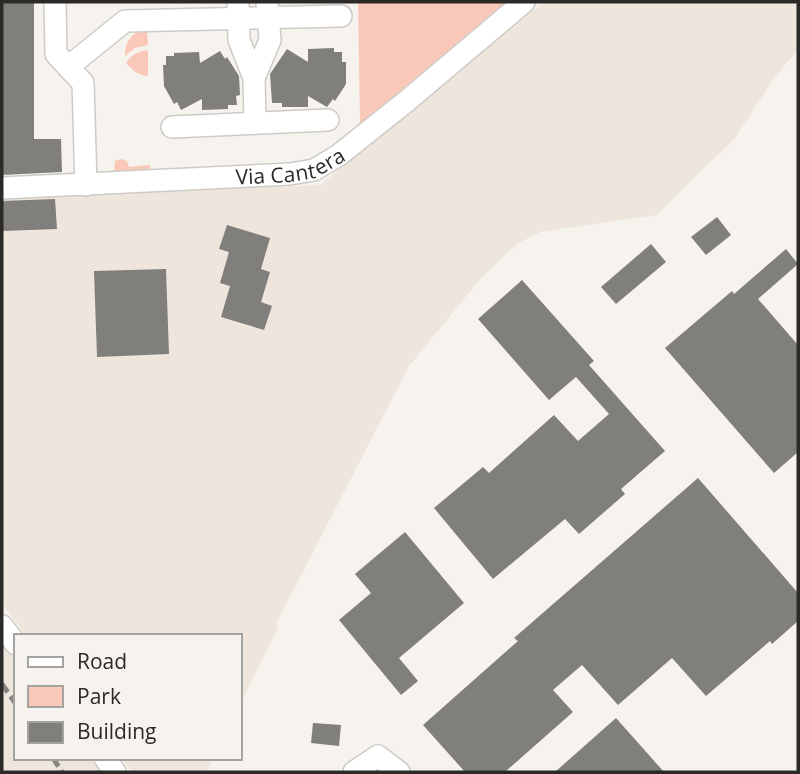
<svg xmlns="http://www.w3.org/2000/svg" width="800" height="774" font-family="'Open Sans',sans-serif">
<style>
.built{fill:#eee6dc}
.green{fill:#fac8b9}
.building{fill:#807f7b}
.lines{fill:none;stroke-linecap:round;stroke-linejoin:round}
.minor-casing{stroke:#cecbc7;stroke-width:24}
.minor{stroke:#fff;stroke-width:21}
.rail{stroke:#858480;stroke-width:5;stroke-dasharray:10 5;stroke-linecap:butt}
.labels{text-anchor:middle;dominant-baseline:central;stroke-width:6;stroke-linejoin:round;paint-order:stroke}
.street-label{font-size:21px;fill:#2b2a28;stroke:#f6f3ee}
</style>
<rect width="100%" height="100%" fill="#f6f3ee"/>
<g class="built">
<polygon points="544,2 798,2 798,49 773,80 735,138 657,215 540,232 517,244 482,277 409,366 276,624 279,626 240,705 240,636 26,636 2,604 2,199 320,185"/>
<polygon points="2,643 16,660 16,758 90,758 100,772 2,772"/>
<polygon points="121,758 213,758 207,772 132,772"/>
</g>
<g class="green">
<polygon points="358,2 507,2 360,124"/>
<path d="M147,28L148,45L135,48L125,56C125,40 132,33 147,28Z"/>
<path d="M148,50V76C138,75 133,71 126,63C132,54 137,52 148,50Z"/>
<polygon points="121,159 127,161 129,167 150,165 150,172 119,174 114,172 115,161"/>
</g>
<g class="building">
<polygon points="2,2 34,2 34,139 61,139 62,172 2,175"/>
<polygon points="334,48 334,52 342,52 342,62 346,62 346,84 335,101 333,99 327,107 308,96 308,107 282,107 282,103 272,103 270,74 287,49 308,62 308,49"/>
<polygon points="220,51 225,59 227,57 239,76 240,95 236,96 237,105 228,105 228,109 202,110 202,99 181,110 177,102 174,104 164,86 163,65 166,65 166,56 174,56 174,53 199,52 200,63"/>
<polygon points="55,199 57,229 2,231 2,201"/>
<polygon points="717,217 731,235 706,255 691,237"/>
<polygon points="227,225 270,238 261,269 270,272 261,302 272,306 264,330 221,317 230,286 220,283 229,252 219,249"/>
<polygon points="651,244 666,262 616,304 601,287"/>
<polygon points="786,249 798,264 758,299 798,345 798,452 774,473 665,348 732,291 734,294"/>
<polygon points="166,269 169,354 97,357 94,271"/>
<polygon points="522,280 594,361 589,365 665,451 621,489 625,494 579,534 565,519 493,579 434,508 483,467 489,473 554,415 578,441 609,414 576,377 549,400 478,319"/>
<polygon points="698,478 798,593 798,621 772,644 770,641 706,696 672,658 618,705 582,665 553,690 573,712 505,772 465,772 423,725 518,641 514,638"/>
<polygon points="405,532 464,603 399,658 418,681 401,695 339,620 371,593 355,574"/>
<polygon points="616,718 664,772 555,772"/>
<polygon points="313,723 341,725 339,746 311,743"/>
</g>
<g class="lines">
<defs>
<g id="minor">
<polyline points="55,2 56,54 83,83 86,185"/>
<polyline points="238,2 239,40 254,78 255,123"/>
<polyline points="68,67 125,21 341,16"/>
<polyline points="254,78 270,40 267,2"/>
<polyline points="172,127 328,120"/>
<path id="s1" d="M2,188L290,174L314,170L339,155L408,100L524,2"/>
<polyline points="2,626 16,644"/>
<polyline points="105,758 115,772"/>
<polyline points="354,772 378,756 399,772"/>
</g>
</defs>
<use href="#minor" class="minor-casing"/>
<use href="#minor" class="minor"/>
<g class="rail">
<polyline points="2,684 16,704"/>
<polyline points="53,758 62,772"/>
</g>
</g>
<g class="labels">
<g class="street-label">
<text stroke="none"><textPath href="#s1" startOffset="290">Via Cantera</textPath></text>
</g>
</g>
<rect width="800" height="774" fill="none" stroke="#2b2a28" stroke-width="7"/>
<rect x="14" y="634" width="228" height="126" fill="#f6f3ee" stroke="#a5a39f" stroke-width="2"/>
<rect x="28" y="657" width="35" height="10" fill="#ffffff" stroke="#a5a39f" stroke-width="2"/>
<text x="77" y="669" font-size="21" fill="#2b2a28">Road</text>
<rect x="28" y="686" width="35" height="21" fill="#fac8b9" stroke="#a5a39f" stroke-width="2"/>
<text x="77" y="704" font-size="21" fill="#2b2a28">Park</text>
<rect x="28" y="722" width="35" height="21" fill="#807f7b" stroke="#a5a39f" stroke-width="2"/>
<text x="77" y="739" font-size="21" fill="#2b2a28">Building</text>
</svg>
